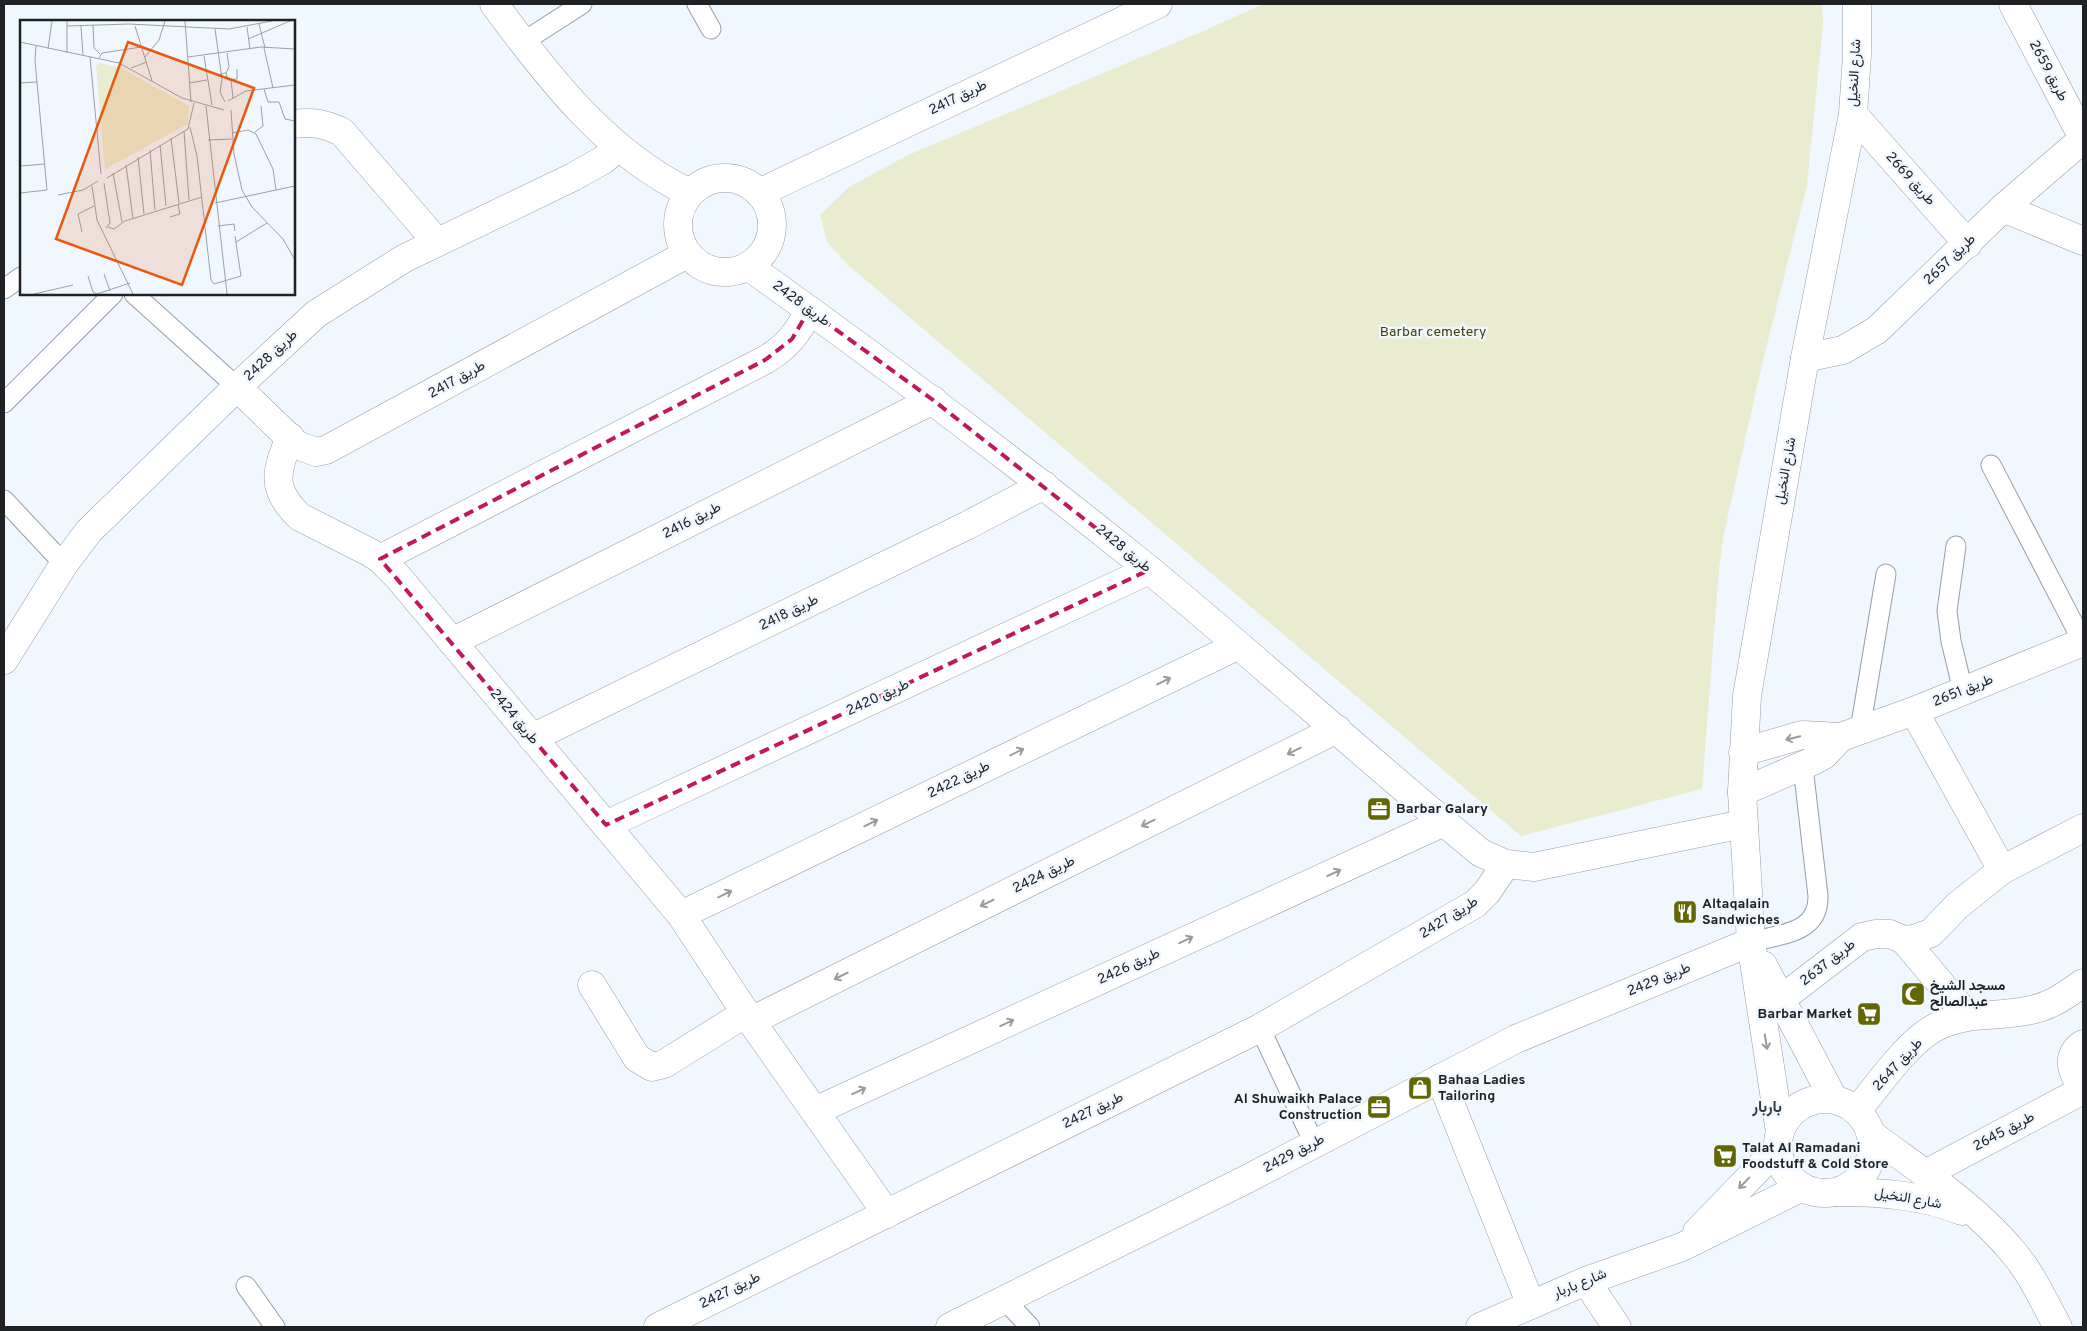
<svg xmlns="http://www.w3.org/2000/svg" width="2087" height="1331" font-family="Overpass,Vazirmatn,sans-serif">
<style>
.green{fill:#e9ecce}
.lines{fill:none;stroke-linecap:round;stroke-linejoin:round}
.lane-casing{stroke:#989ea5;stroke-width:21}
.street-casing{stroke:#989ea5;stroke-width:29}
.secondary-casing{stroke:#989ea5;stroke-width:29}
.lane{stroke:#fff;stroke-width:19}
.street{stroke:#fff;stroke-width:28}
.secondary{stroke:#fff;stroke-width:28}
.oneway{stroke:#9a9b9c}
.marked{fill:none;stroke:#c2185b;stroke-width:4;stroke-dasharray:10 6;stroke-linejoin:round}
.labels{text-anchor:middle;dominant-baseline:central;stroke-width:5;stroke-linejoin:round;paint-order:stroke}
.street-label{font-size:14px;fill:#1f2124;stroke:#f0f7ff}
.park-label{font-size:14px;fill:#404300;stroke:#f0f7ff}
.poi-label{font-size:14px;font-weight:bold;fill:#1f2124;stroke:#f0f7ff;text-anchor:start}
.quarter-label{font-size:16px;font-weight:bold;fill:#343a40;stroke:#f0f7ff}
.inset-road{fill:none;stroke:#9ca1a7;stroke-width:1}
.view{fill:#e8590c;fill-opacity:0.15;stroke:#e8590c;stroke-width:2.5}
.inset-edge{fill:none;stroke:#1f2124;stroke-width:2.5}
</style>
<rect width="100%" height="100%" fill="#f0f7ff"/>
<polygon class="green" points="1263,4 1822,4 1823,24 1807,185 1764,356 1724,533 1719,569 1702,789 1521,836 849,266 827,242 820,215 849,187 908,155 1208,29"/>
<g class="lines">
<defs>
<g id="lane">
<polyline points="697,4 711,29"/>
<polyline points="523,42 582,4"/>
<polyline points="4,289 21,277"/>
<polyline points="134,294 237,387"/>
<polyline points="4,403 113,294"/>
<polyline points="1991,465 2083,642"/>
<polyline points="4,500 64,564"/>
<polyline points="1956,546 1947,611 1951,641 1963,691"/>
<polyline points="1860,730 1886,574"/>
<path d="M1751,942C1780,934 1819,934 1818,896L1803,767"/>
<polyline points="1260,1028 1314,1143"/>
<polyline points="246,1286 275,1327"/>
<polyline points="1005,1300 1030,1327"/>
</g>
<g id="street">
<path d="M494,4C548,77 607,154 690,193"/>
<polyline points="2013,4 2083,138"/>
<polyline points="1853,114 1968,244"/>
<path d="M294,124C312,121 325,124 342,132L437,242"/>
<circle cx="725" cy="225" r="47"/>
<polyline points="759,193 1158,4"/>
<polyline points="2003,208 2083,241"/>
<path d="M748,266C884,363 1017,463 1147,568C1260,661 1368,760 1481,853L1506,864L1534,867L1743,824"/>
<polyline points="1805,358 1843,350 1877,330 2003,208 2083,139"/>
<polyline points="237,387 297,445 316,452 326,450 687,254"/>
<path d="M290,437C276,472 270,489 300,517L369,552L380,559L398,577L681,915L751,1021L887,1214"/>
<path d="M380,559L765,360C787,347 799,332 809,310"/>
<polyline points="452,642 933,400"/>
<polyline points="4,660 64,564 89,531 237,387 316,314 405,258 573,177 603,160 619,147"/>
<polyline points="1914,711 2002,870"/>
<polyline points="532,738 968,525 1044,485"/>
<polyline points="1743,752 1802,735 1841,737 1914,711 2083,642"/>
<polyline points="1742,792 1813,761 1824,755 1841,737"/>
<polyline points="606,825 1149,570"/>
<polyline points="681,915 1237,646"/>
<polyline points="1904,940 1968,1016"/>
<polyline points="592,985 637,1058 652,1067 664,1064 746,1013"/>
<polyline points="1780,1000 1862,937 1876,934 1890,934 1904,940 1914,939 1931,933 1957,906 2002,870 2083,828"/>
<polyline points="751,1021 1337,729"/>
<path d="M2083,1044C2063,1058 2074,1074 2083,1091"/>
<polyline points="1440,1078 1531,1305"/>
<path d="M1857,1110C1879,1085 1906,1043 1936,1027C1964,1012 1995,1017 2026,1011C2050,1007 2063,997 2083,983"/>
<polyline points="815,1111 1444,822"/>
<polyline points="1925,1174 2083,1090"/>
<polyline points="1586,1281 1617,1327"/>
<polyline points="658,1327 1260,1028 1475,904 1487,892 1506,864"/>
</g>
<g id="secondary">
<polyline points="1763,965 1833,1098"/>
<circle cx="1825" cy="1146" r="47"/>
<polyline points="1780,1132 1751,942 1742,792 1747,696 1805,358 1853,114 1857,55 1857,4"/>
<path d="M1871,1134C1919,1170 1974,1205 2013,1252C2032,1274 2044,1302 2058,1327"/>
<path d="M1838,1192C1880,1192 1922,1195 1962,1211"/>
<polyline points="1697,1232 1778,1148"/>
<polyline points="950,1327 1247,1179 1516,1039 1751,942"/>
<polyline points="1480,1327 1586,1281 1682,1247 1802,1187"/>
</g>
</defs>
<use href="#lane" class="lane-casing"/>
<use href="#street" class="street-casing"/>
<use href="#secondary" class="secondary-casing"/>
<use href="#lane" class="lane"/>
<use href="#street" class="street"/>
<use href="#secondary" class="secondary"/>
</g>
<defs><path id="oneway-shaft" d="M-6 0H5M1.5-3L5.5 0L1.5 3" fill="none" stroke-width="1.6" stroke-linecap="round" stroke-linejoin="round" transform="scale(1.25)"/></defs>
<g class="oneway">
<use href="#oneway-shaft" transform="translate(1164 681) rotate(-26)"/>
<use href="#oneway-shaft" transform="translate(1793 738) rotate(166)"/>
<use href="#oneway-shaft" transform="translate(1294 751) rotate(154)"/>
<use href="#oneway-shaft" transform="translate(1017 752) rotate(-26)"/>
<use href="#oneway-shaft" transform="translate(871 823) rotate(-26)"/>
<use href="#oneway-shaft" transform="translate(1148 823) rotate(154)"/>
<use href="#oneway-shaft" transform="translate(1334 873) rotate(-25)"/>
<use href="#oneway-shaft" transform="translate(725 894) rotate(-26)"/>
<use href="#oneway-shaft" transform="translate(987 903) rotate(154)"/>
<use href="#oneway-shaft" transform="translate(1186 940) rotate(-25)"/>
<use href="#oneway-shaft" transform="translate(841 976) rotate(154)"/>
<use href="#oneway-shaft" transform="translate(1007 1023) rotate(-25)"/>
<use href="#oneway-shaft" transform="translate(1766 1042) rotate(81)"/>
<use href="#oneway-shaft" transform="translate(859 1091) rotate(-25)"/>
<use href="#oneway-shaft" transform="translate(1744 1183) rotate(134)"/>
</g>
<path class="marked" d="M809,310L933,400L1149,570L606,825L380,559L765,360L792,339Z"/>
<defs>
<symbol id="office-square" viewBox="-11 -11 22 22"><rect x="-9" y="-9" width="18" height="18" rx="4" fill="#626704" stroke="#f0f7ff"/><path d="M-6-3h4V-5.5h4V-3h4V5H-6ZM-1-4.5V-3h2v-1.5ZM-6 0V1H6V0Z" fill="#fff"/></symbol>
<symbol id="restaurant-square" viewBox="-11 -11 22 22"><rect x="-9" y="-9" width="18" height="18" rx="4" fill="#626704" stroke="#f0f7ff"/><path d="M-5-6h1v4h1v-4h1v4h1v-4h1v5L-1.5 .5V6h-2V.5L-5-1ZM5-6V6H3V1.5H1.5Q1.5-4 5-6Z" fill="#fff"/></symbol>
<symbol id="mosque-square" viewBox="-11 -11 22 22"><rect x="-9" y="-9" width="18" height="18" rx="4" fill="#626704" stroke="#f0f7ff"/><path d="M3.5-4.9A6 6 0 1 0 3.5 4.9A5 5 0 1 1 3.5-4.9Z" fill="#fff"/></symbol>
<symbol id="supermarket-square" viewBox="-11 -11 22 22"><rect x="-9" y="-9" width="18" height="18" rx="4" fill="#626704" stroke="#f0f7ff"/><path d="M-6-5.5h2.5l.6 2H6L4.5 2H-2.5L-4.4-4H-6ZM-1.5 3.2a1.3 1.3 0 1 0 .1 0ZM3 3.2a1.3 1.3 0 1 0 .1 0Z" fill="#fff"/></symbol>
<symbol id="shop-square" viewBox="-11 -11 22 22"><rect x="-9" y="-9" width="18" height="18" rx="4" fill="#626704" stroke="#f0f7ff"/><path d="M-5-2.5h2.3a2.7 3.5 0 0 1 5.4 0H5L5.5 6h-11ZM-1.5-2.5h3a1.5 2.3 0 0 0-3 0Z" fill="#fff"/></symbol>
</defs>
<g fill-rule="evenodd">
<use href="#office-square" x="1365" y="795" width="28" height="28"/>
<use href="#restaurant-square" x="1671" y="898" width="28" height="28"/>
<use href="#mosque-square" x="1899" y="980" width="28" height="28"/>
<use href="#supermarket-square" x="1855" y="1000" width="28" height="28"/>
<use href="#shop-square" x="1406" y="1074" width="28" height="28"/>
<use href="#office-square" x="1365" y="1093" width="28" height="28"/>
<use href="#supermarket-square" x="1711" y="1142" width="28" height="28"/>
</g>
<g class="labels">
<g class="street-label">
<text transform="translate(2048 71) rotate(62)">طريق 2659</text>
<text transform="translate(1855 73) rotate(-87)">شارع النخيل</text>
<text transform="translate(958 98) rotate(-26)">طريق 2417</text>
<text transform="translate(1910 179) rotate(48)">طريق 2669</text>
<text transform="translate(1950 260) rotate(-44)">طريق 2657</text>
<text transform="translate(801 304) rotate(36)">طريق 2428</text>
<text transform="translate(271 356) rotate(-43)">طريق 2428</text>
<text transform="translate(457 380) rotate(-29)">طريق 2417</text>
<text transform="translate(1786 471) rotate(-80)">شارع النخيل</text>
<text transform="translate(692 521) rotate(-27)">طريق 2416</text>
<text transform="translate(1123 549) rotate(39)">طريق 2428</text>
<text transform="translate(789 613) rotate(-26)">طريق 2418</text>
<text transform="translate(1963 691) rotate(-22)">طريق 2651</text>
<text transform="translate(878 698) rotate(-25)">طريق 2420</text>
<text transform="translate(514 717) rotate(50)">طريق 2424</text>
<text transform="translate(959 780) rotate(-26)">طريق 2422</text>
<text transform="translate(1044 875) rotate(-26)">طريق 2424</text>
<text transform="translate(1449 918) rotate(-32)">طريق 2427</text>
<text transform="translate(1828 963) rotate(-38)">طريق 2637</text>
<text transform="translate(1129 967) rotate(-25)">طريق 2426</text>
<text transform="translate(1659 980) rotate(-22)">طريق 2429</text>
<text transform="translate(1898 1065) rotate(-47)">طريق 2647</text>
<text transform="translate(1093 1111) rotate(-26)">طريق 2427</text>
<text transform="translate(2004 1132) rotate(-28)">طريق 2645</text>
<text transform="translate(1294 1154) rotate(-28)">طريق 2429</text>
<text transform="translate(1908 1199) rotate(10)">شارع النخيل</text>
<text transform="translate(1580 1284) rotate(-22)">شارع باربار</text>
<text transform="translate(730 1291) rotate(-26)">طريق 2427</text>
</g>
<g class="park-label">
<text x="1433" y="332">Barbar cemetery</text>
</g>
<g class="poi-label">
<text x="1396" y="809">Barbar Galary</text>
<text x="1702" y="904">Altaqalain<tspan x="1702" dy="16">Sandwiches</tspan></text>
<text x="1930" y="986">مسجد الشيخ<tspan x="1930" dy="16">عبدالصالح</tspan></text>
<text x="1852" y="1014" text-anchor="end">Barbar Market</text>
<text x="1438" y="1080">Bahaa Ladies<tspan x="1438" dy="16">Tailoring</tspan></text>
<text x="1362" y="1099" text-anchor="end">Al Shuwaikh Palace<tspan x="1362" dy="16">Construction</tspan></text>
<text x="1742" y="1148">Talat Al Ramadani<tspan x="1742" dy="16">Foodstuff &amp; Cold Store</tspan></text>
</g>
<g class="quarter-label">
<text x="1767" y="1108">باربار</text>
</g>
</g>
<g transform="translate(20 20)">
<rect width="275" height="275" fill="#f0f7ff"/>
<path d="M79,43L101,48L169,86L168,104L85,149L76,46Z" fill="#e9ecce"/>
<path class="inset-road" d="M47,1V33M165,1L171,82M239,4L245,28M73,5L74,28L80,34M47,6L109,4L209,9L252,1M61,6L63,35M115,6L132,61M227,7L230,29M195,9L202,59L200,72L205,82M228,19L270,1M0,22L99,43L162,78L204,90M244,28L253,68M28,29L32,1M184,36L192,85M70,37L81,154M125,37L139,20L145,1M168,37L241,27L275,29M79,38L82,33L121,27M111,48L127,42M206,53L209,47L207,33M200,54L206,53L208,60L217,59V49M211,60L213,78M0,63L17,62M169,63L187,60M244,69L248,82H259L265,99L275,101M208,81L226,71L275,65M186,86L207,274M211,90L214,134L222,170L232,187L263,219L275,240M170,107L177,136L191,260L194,264L221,256L215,216M164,111L169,180M235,112L243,106L241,86M212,113L228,110L236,114L253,149L256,170M151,118L159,183M188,120L212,119M140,125L146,186M130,130L135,190M118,137L124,194M106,145L113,199M0,146L25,144M93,153L102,202M87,158L168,109L174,83M84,163L90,203L86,208M72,166L77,200L113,274M0,173L27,170L15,41L16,26M38,175L63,170L78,161M195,183L275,166M150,197L160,194L158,184M198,206L214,204L215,211M88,207L94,209L105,201L182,177M62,212L58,194L74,186M216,222L247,203M84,254L90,271M68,256L73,272L77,274L110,263M14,274L53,265"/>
<path class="view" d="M108,22L234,68L162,265L36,219Z"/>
<rect width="275" height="275" class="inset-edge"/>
</g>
<rect width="2087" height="1331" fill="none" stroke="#1f2124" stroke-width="10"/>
</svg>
